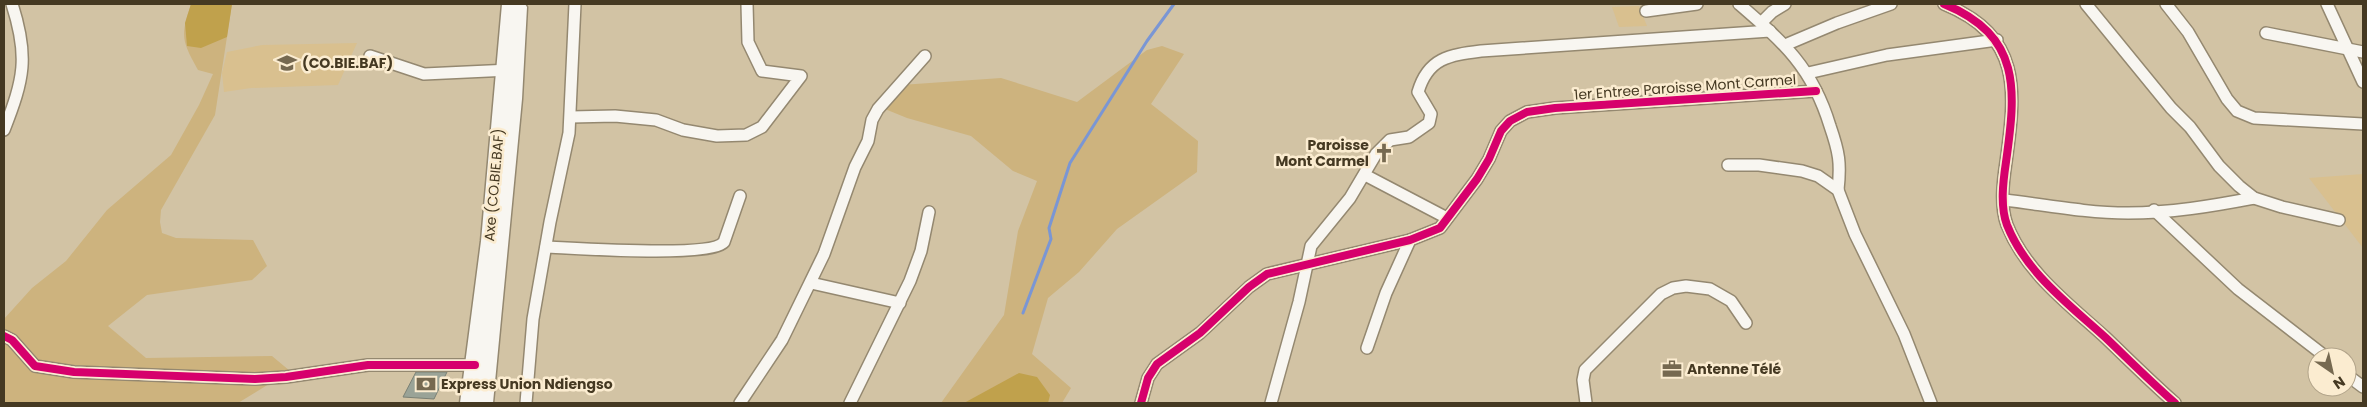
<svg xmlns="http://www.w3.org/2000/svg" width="2367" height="407" font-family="Poppins,sans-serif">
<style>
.built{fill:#d9c08f}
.green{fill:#cdb37e}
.forest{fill:#c0a14c}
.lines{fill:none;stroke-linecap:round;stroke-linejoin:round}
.stream{stroke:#7a96d4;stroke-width:3}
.building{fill:#9aa397;stroke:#7b8175}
.minor-casing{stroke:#948870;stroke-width:14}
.highway-casing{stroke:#948870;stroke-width:3}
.minor{stroke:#f8f6f1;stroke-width:11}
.highway{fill:#f8f6f1;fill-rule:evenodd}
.cycleway-casing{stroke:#fbecd0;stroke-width:11}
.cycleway{stroke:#d6006c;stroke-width:8}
.labels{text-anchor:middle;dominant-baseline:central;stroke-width:5;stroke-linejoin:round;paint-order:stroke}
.poi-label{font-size:14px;font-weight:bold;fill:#453922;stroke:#fbecd0;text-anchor:start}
.street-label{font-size:14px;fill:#453922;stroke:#fbecd0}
</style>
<rect width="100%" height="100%" fill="#d2c3a4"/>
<g class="built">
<polygon points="1639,6 1647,26 1619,27 1612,7"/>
<polygon points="357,43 338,85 251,88 224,92 222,73 227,52 262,45"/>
<polygon points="2363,174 2363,248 2309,178"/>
</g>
<g class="green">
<path d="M191,4H232L215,115L161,210L160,222L162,233L176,238L253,240L267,266L252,280L147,295L108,326L146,358L272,356L290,371L238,403H4V319L32,288L66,261L107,210L171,155L199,105L213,74L198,70C182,41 180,37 191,4Z"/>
<polygon points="1162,46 1184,54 1151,104 1198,141 1197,172 1117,229 1079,272 1048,298 1032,354 1071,388 1062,403 941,403 1004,315 1018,231 1037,181 1013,171 971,136 907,118 880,107 901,85 1001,78 1077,102 1147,50"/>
</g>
<g class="forest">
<polygon points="191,4 232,4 227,37 201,48 187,46 185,23"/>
<polygon points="1019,373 1037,377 1050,395 1048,403 964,403"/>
</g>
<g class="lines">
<polyline class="stream" points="1023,313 1051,239 1049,228 1070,163 1147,41 1174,4"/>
</g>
<polygon class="building" points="416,372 447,372 434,399 403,397"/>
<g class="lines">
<defs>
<g id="minor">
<path d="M1739,4C1784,43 1812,67 1830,126C1839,152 1841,163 1838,190"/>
<path d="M1944,4C2022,36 2016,90 2006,162C2003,182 2000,206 2007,225C2026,273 2070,305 2106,338C2129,360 2151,382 2175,403"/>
<polyline points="2086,4 2171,108 2190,127 2219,166 2239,186 2254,198 2282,207 2339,220"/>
<polyline points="2166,4 2188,32 2227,99 2237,111 2254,118 2363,124"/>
<polyline points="2327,4 2363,82"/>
<polyline points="1646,11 1697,4"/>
<polyline points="1761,23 1772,12 1785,4"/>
<polyline points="2266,33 2363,52"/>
<polyline points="1785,45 1837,23 1891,4"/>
<polyline points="370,56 424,74 512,70"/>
<polyline points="1808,73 1887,55 1997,40"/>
<polyline points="571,117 615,116 656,120 683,130 717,136 746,135 762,127 801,76 762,71 748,42 747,4"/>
<path d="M4,130C24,79 29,57 12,4"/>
<polyline points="1728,165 1759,165 1802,171 1818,176 1838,190 1855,234 1904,334 1931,403"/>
<polyline points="1365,175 1447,218"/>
<path d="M2005,200C2046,205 2087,213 2128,213C2170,213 2212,206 2254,198"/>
<polyline points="2154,210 2238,289 2326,357"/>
<path d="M546,247C572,248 712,258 724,242L740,196"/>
<polyline points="811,283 900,303"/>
<polyline points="4,336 12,340 35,366 74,372 255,379 286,377 368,365 475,365"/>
<polyline points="1367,348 1386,293 1410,240"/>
<polyline points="2347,375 2363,387"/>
<polyline points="526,403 533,319 550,222 569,133 575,4"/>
<polyline points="740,403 782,340 824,254 855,167 868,141 872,120 878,109 925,56"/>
<polyline points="850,403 910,281 921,251 929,212"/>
<polyline points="1141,403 1148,378 1157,364 1200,333 1249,287 1267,274 1410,240 1440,228 1477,179 1489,159 1501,131 1510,121 1527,112 1555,108 1816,91"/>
<path d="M1271,403L1299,302L1311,246L1350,198L1376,154L1390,140L1409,137L1429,123L1431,114L1418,92C1428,58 1449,55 1481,51L1770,31"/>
<polyline points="1586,403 1583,380 1585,370 1661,294 1673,288 1686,286 1710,289 1731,301 1746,323"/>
</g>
<polygon id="highway" points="502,4 525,4 527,7 522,99 493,403 460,403 481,241"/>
</defs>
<use href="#minor" class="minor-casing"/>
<use href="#highway" class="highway-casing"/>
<use href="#minor" class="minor"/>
<use href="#highway" class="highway"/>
<defs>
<g id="cycleway">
<path d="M1944,4C2022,36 2016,90 2006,162C2003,182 2000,206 2007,225C2026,273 2070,305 2106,338C2129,360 2151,382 2175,403"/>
<polyline points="4,336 12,340 35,366 74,372 255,379 286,377 368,365 475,365"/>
<polyline points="1141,403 1148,378 1157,364 1200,333 1249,287 1267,274 1410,240 1440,228 1477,179 1489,159 1501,131 1510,121 1527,112 1555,108 1816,91"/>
</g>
</defs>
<use href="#cycleway" class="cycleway-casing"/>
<use href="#cycleway" class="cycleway"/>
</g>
<defs>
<symbol id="school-bare" viewBox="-9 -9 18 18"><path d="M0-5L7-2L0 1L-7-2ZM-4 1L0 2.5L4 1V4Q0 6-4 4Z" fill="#766950" stroke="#fbecd0" stroke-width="2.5" paint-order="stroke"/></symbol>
<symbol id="church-bare" viewBox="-9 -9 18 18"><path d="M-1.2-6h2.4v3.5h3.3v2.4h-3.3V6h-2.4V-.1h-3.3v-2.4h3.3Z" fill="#766950" stroke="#fbecd0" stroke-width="2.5" paint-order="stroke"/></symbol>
<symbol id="office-bare" viewBox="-9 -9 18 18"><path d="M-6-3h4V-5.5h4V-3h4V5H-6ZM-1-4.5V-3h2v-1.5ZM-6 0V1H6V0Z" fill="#766950" stroke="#fbecd0" stroke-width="2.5" paint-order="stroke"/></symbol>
<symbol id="bank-bare" viewBox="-9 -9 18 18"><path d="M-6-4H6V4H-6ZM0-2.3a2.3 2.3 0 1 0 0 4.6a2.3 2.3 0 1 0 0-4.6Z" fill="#766950" stroke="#fbecd0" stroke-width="2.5" paint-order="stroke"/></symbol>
</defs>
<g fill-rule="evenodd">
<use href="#school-bare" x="273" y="49" width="28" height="28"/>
<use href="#church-bare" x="1370" y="139" width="28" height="28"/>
<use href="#office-bare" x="1658" y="355" width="28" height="28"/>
<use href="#bank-bare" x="412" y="370" width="28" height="28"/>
</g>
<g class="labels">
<g class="poi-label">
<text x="302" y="63">(CO.BIE.BAF)</text>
<text x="1369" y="145" text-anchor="end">Paroisse<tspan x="1369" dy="16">Mont Carmel</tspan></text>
<text x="1687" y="369">Antenne Télé</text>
<text x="441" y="384">Express Union Ndiengso</text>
</g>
<g class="street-label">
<text transform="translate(1685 87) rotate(-4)">1er Entree Paroisse Mont Carmel</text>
<text transform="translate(494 185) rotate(-85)">Axe (CO.BIE.BAF)</text>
</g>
</g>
<rect width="2367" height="407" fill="none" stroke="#453922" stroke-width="10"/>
<g transform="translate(2332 372) rotate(146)"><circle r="24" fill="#fbecd0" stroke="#b2a48a"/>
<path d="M0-4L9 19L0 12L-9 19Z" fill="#766950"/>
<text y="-8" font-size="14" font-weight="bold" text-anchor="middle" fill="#453922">N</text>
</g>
</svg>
